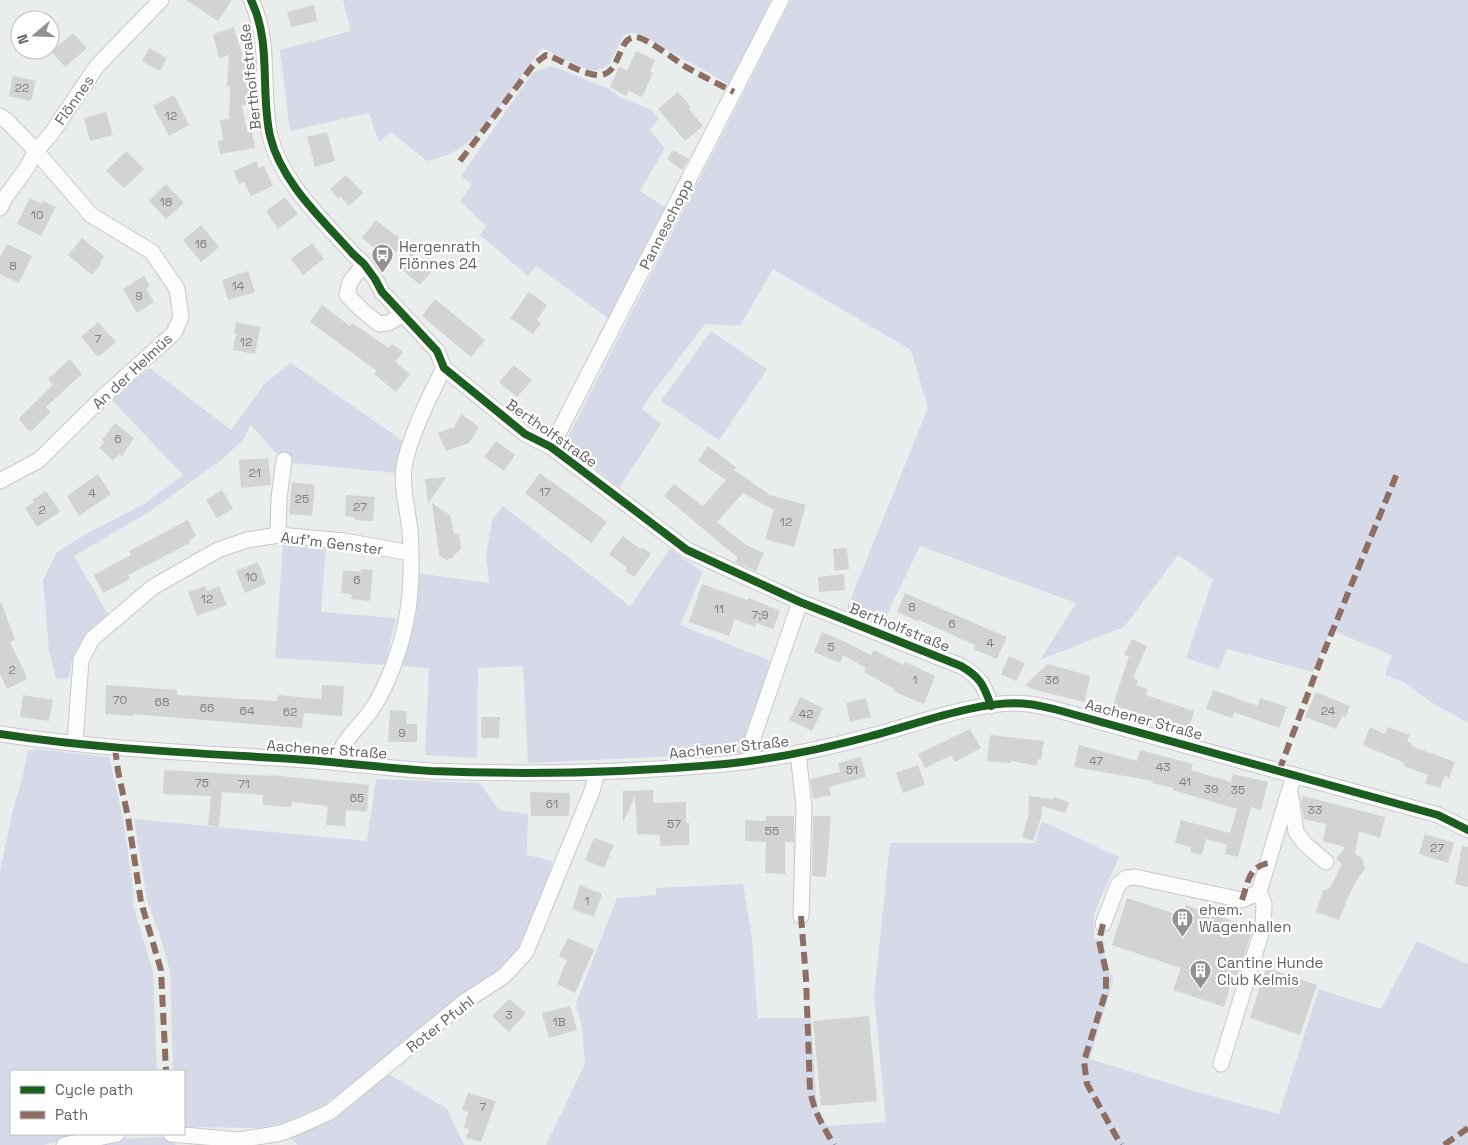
<svg xmlns="http://www.w3.org/2000/svg" width="1468" height="1145" font-family="'Space Grotesk',sans-serif">
<style>
.green{fill:#d6dae8}
.building{fill:#d2d4d3}
.lines{fill:none;stroke-linecap:round;stroke-linejoin:round}
.minor-casing{stroke:#c8c8c9;stroke-width:17}
.minor{stroke:#fcfcfc;stroke-width:15}
.quiet{stroke:#8d6e63;stroke-width:6;stroke-dasharray:12 6;stroke-linecap:butt}
.cycleway-casing{stroke:#fff;stroke-width:11}
.cycleway{stroke:#1b5e20;stroke-width:8}
.labels{text-anchor:middle;dominant-baseline:central;stroke-width:4.5;stroke-linejoin:round;paint-order:stroke}
.number-label{font-size:12px;fill:#827e80}
.street-label{font-size:15px;fill:#665f63;stroke:#fff}
.poi-label{font-size:15px;fill:#665f63;stroke:#fff;text-anchor:start}
</style>
<rect width="100%" height="100%" fill="#e9edec"/>
<g class="green">
<path d="M343,0H771L730,85L640,34L632,33L624,35L609,65L596,71L586,69L542,48C518,80 494,121 463,146C452,154 440,158 427,161L391,132L379,142L369,113L290,131L280,50L351,31Z"/>
<polygon points="791,0 1468,0 1468,723 1431,702 1403,682 1385,675 1392,655 1331,630 1313,672 1227,649 1219,669 1186,658 1213,579 1178,555 1124,627 1040,660 1076,603 920,546 883,623 847,608 928,408 911,350 773,269 740,326 705,324 648,399 642,409 661,424 619,488 565,443"/>
<polygon points="552,66 607,88 622,98 650,109 659,118 650,130 665,148 640,191 665,207 608,318 536,266 528,276 480,235 486,226 460,201 472,184 461,176 465,170 533,72"/>
<polygon points="711,331 767,369 719,440 661,401"/>
<path d="M291,363L403,441L395,473L294,463L288,467L251,425L243,440L221,460L149,512L74,556L109,616C85,637 72,644 69,678L56,679L49,651L43,580L57,552L88,533L144,504L183,475L110,398L150,368L231,430L265,383Z"/>
<polygon points="503,506 630,606 670,549 703,572 680,625 771,661 742,753 528,763 523,666 478,668 477,758 425,755 429,668 401,666 414,622 417,573 489,583 486,557 492,520"/>
<polygon points="283,545 326,549 321,612 396,618 385,665 275,658"/>
<polygon points="35,749 109,757 123,818 134,895 133,904 153,972 157,1071 11,1071 11,1134 93,1134 43,1145 0,1145 0,872 13,809 23,776 28,750 33,751"/>
<polygon points="376,779 480,783 499,810 528,814 527,855 553,861 524,946 502,970 462,996 359,1079 324,1105 289,1121 262,1128 186,1127 184,1123 184,1071 173,1071 170,971 159,933 147,900 134,819 367,841"/>
<polygon points="1042,821 1119,857 1094,914 1094,938 1105,942 1103,952 1113,981 1090,1059 1197,1092 1279,1114 1319,989 1381,1009 1417,941 1468,964 1468,1145 546,1145 585,1064 582,1029 576,1003 617,898 656,895 656,888 743,884 751,931 758,1018 811,1018 817,1106 827,1126 886,1122 874,996 890,843 1035,843"/>
<polygon points="387,1073 447,1109 464,1145 298,1145 289,1137"/>
<polygon points="161,1137 173,1141 176,1145 86,1145 117,1139"/>
</g>
<g class="building">
<polygon points="186,0 232,0 218,21"/>
<polygon points="314,5 317,21 291,27 287,12"/>
<polygon points="234,27 244,61 253,62 252,105 242,105 247,132 252,131 255,148 220,154 218,141 223,140 220,120 229,119 230,86 227,86 229,55 219,58 213,34"/>
<polygon points="73,33 87,48 65,67 51,51"/>
<polygon points="149,48 167,58 160,71 142,61"/>
<polygon points="636,51 655,60 650,72 653,73 642,97 629,91 626,96 610,87 619,67 627,71"/>
<polygon points="13,76 36,81 31,101 9,96"/>
<polygon points="678,92 691,107 689,109 703,126 685,141 658,109"/>
<polygon points="174,95 189,125 169,136 153,106"/>
<polygon points="106,112 113,135 90,141 84,118"/>
<polygon points="327,132 335,161 315,167 307,137"/>
<polygon points="673,150 689,159 682,170 667,159"/>
<polygon points="126,151 144,169 124,188 106,171"/>
<polygon points="257,161 258,168 264,166 273,186 251,196 244,182 239,184 234,171"/>
<polygon points="346,175 363,193 349,206 340,196 338,199 330,189"/>
<polygon points="166,184 184,203 166,219 149,201"/>
<polygon points="285,197 298,214 278,229 266,211"/>
<polygon points="30,198 42,204 43,201 56,207 41,236 17,224"/>
<polygon points="376,220 404,242 396,252 388,247 382,254 362,238"/>
<polygon points="201,225 219,247 201,262 183,240"/>
<polygon points="82,238 104,256 100,262 101,264 92,275 68,255"/>
<polygon points="312,243 324,259 303,275 291,259"/>
<polygon points="7,244 32,256 19,283 0,274 0,258"/>
<polygon points="411,253 433,270 420,285 399,267"/>
<polygon points="248,271 255,292 228,300 222,280"/>
<polygon points="144,276 150,286 146,288 154,302 137,313 123,289"/>
<polygon points="529,292 547,305 537,320 541,323 533,334 510,318"/>
<polygon points="435,299 485,340 471,357 422,316"/>
<polygon points="322,305 350,326 352,323 389,348 392,344 403,352 395,362 410,374 396,392 374,374 377,371 310,322"/>
<polygon points="98,322 116,342 98,357 81,337"/>
<polygon points="236,322 260,327 255,354 233,350 236,334 234,333"/>
<polygon points="70,359 82,374 46,407 51,412 30,432 20,421 20,417 53,385 48,379"/>
<polygon points="514,365 532,380 517,397 499,382"/>
<polygon points="461,414 479,427 469,443 446,451 438,433 454,427"/>
<polygon points="115,423 134,438 122,456 119,454 113,460 99,448 104,442 102,440"/>
<polygon points="496,441 515,455 504,471 484,457"/>
<polygon points="708,446 737,468 734,470 770,495 806,505 794,547 765,539 774,510 743,493 717,522 746,545 764,553 756,571 735,562 738,558 664,496 674,484 703,506 726,480 698,461"/>
<polygon points="268,458 271,485 241,488 239,460"/>
<polygon points="540,473 607,522 591,543 525,493"/>
<polygon points="98,474 111,494 79,516 67,496"/>
<polygon points="446,477 428,504 425,479"/>
<polygon points="292,482 315,485 312,516 289,514"/>
<polygon points="222,490 233,509 217,518 206,500"/>
<polygon points="46,491 60,512 37,527 25,508 34,502 32,500"/>
<polygon points="346,495 375,497 373,521 355,520 355,517 345,516"/>
<polygon points="432,503 450,515 454,534 459,534 461,548 452,558 446,560 439,555"/>
<polygon points="188,520 196,536 188,541 190,543 128,575 130,579 103,593 94,575 131,555 129,551"/>
<polygon points="623,536 640,549 642,547 651,554 634,577 625,570 627,568 609,554"/>
<polygon points="847,548 849,569 835,571 833,549"/>
<polygon points="258,562 266,584 245,593 236,571"/>
<polygon points="361,569 373,570 370,601 351,599 352,595 341,593 343,570 361,572"/>
<polygon points="844,574 845,590 819,592 818,577"/>
<polygon points="702,584 747,600 749,598 780,611 773,629 756,623 755,627 735,619 729,636 689,622"/>
<polygon points="205,586 207,591 219,586 227,605 197,616 188,592"/>
<polygon points="905,593 1007,637 997,659 974,649 975,645 919,620 918,621 897,612"/>
<polygon points="0,602 1,602 15,640 10,642 26,675 26,680 7,689 0,674"/>
<polygon points="822,632 848,643 871,655 874,650 903,665 905,662 935,676 924,704 892,691 896,690 864,672 866,668 843,655 840,663 814,652"/>
<polygon points="1132,639 1147,646 1133,678 1138,680 1136,685 1148,689 1146,695 1194,711 1189,729 1113,705 1129,656 1124,655"/>
<polygon points="1009,656 1025,663 1016,681 1001,674"/>
<polygon points="1048,664 1090,676 1085,702 1035,690 1025,685"/>
<polygon points="106,685 177,690 177,695 277,701 278,695 321,699 322,685 344,686 342,716 304,713 302,728 133,714 133,716 105,714"/>
<polygon points="1213,690 1258,706 1260,698 1287,707 1279,728 1234,712 1232,718 1206,709"/>
<polygon points="1316,692 1350,706 1346,717 1342,716 1336,729 1305,717"/>
<polygon points="23,695 53,700 49,721 20,717"/>
<polygon points="800,697 823,708 812,731 789,720"/>
<polygon points="866,698 871,717 850,722 846,703"/>
<polygon points="390,710 407,711 406,724 417,724 417,742 388,742"/>
<polygon points="481,717 500,717 499,738 481,738"/>
<polygon points="1370,727 1385,734 1388,727 1410,735 1407,742 1412,743 1411,746 1455,762 1449,778 1445,776 1440,788 1425,783 1428,775 1404,766 1405,763 1363,745"/>
<polygon points="970,729 981,748 955,762 951,755 925,768 918,754"/>
<polygon points="990,735 1044,741 1041,760 1038,759 1037,766 1011,761 1011,763 987,761"/>
<polygon points="1079,745 1137,761 1140,750 1193,764 1191,770 1231,782 1233,774 1268,782 1261,810 1251,807 1238,857 1225,854 1227,845 1206,839 1202,855 1190,852 1191,847 1175,843 1181,820 1230,833 1237,809 1173,790 1173,788 1152,783 1153,781 1074,767"/>
<polygon points="861,757 866,777 829,787 831,795 813,799 810,779 840,772 838,763"/>
<polygon points="918,765 925,785 903,793 896,773"/>
<polygon points="164,770 271,776 271,775 369,785 367,812 346,810 345,826 326,825 328,806 292,802 291,807 263,805 263,795 222,792 219,827 208,825 211,796 163,794"/>
<polygon points="653,790 653,803 686,802 686,823 689,823 689,845 660,846 660,835 637,834 635,796 623,823 623,791"/>
<polygon points="530,792 570,793 569,816 531,816"/>
<polygon points="1029,796 1054,799 1054,797 1069,802 1065,813 1042,806 1041,818 1033,841 1022,837 1028,818"/>
<polygon points="1303,796 1385,817 1380,838 1359,831 1355,854 1362,858 1365,869 1358,878 1348,897 1339,920 1316,912 1323,891 1330,888 1342,864 1336,859 1345,847 1323,841 1326,824 1304,819 1301,803"/>
<polygon points="766,816 794,816 794,842 785,842 785,874 765,873 766,842 745,841 745,820 766,821"/>
<polygon points="813,816 831,816 826,877 812,876"/>
<polygon points="1425,834 1454,843 1448,863 1419,854"/>
<polygon points="594,838 614,845 604,868 585,860"/>
<polygon points="1462,846 1468,847 1468,887 1455,884"/>
<polygon points="580,885 602,894 594,917 572,909"/>
<polygon points="1127,898 1182,916 1186,905 1253,928 1235,985 1231,984 1224,1007 1173,990 1181,968 1112,945"/>
<polygon points="568,938 594,950 575,993 557,984 567,960 559,956"/>
<polygon points="1266,968 1317,985 1300,1035 1250,1018"/>
<polygon points="509,999 526,1013 509,1032 492,1016"/>
<polygon points="570,1006 577,1030 549,1038 542,1013"/>
<polygon points="869,1016 877,1101 821,1106 813,1021"/>
<polygon points="468,1093 496,1101 481,1142 466,1138 469,1129 464,1128 468,1112 462,1110"/>
</g>
<g class="lines">
<defs>
<g id="minor">
<path d="M251,0C272,43 260,91 270,136C281,182 322,219 353,254L364,264L375,279L382,292L437,351L444,368L525,434L551,447L687,550L800,602L961,666C980,677 984,685 991,706"/>
<polyline points="0,116 8,122 36,151 91,215 152,252 177,289 181,317 174,333 104,396 39,460 0,481"/>
<polyline points="0,208 4,199 26,169 36,151 51,134 97,66 161,0"/>
<polyline points="364,264 350,282 347,295 363,311 379,324 388,323 403,315"/>
<polyline points="551,447 781,0"/>
<polyline points="278,535 279,498 284,460"/>
<path d="M0,734C97,749 195,753 293,759C339,762 385,768 431,771C530,775 626,773 725,764C774,759 823,749 871,736C918,724 980,699 1028,704C1037,705 1045,707 1054,709L1438,815L1468,830"/>
<polyline points="75,743 81,660 92,639 153,587 218,550 247,540 278,535 345,541 410,553"/>
<polyline points="798,753 804,807 801,916"/>
<polyline points="750,761 752,741 800,602"/>
<path d="M335,762C344,738 358,729 372,709C387,687 401,648 406,621C412,592 412,561 410,531C408,510 401,488 404,467C409,437 430,395 444,368"/>
<polyline points="1291,796 1296,832 1305,844 1326,862"/>
<polyline points="1103,924 1118,885 1126,878 1135,877 1242,900 1259,892"/>
<polyline points="1221,1064 1263,927 1264,904 1259,892 1294,775"/>
<polyline points="171,1134 239,1140 281,1133 299,1126 330,1112 464,1002 504,976 526,952 592,791 597,773"/>
<polyline points="64,1145 117,1134"/>
</g>
</defs>
<use href="#minor" class="minor-casing"/>
<use href="#minor" class="minor"/>
<g class="quiet">
<path d="M460,161L534,64L546,55L552,57C565,63 578,71 591,74C623,83 615,36 636,37C647,38 675,60 686,67C702,76 718,84 734,92"/>
<polyline points="115,748 118,771 128,817 141,902 161,970 166,1071"/>
<polyline points="1279,771 1321,659 1398,471"/>
<path d="M1242,900C1248,883 1248,867 1268,863"/>
<path d="M801,916L806,979L810,1090C814,1112 823,1126 834,1145"/>
<polyline points="1103,924 1099,941 1106,971 1106,991 1084,1061 1087,1084 1121,1145"/>
<polyline points="177,1134 177,1135"/>
<polyline points="1444,1145 1468,1128"/>
</g>
<defs>
<g id="cycleway">
<path d="M251,0C272,43 260,91 270,136C281,182 322,219 353,254L364,264L375,279L382,292L437,351L444,368L525,434L551,447L687,550L800,602L961,666C980,677 984,685 991,706"/>
<path d="M0,734C97,749 195,753 293,759C339,762 385,768 431,771C530,775 626,773 725,764C774,759 823,749 871,736C918,724 980,699 1028,704C1037,705 1045,707 1054,709L1438,815L1468,830"/>
</g>
</defs>
<use href="#cycleway" class="cycleway-casing"/>
<use href="#cycleway" class="cycleway"/>
</g>
<defs>
<symbol id="bus-pin" viewBox="-11 -11 22 30"><path d="M0 17L-7.5 6A9.5 9.5 0 1 1 7.5 6Z" fill="#949193" stroke="#fff"/><path d="M-5-6H5V4H4V6H2V4H-2V6H-4V4H-5ZM-3.5-4V0h7V-4ZM-3.5 1.2v1.5H-2V1.2ZM2 1.2v1.5H3.5V1.2Z" fill="#fff"/></symbol>
<symbol id="building-pin" viewBox="-11 -11 22 30"><path d="M0 17L-7.5 6A9.5 9.5 0 1 1 7.5 6Z" fill="#949193" stroke="#fff"/><path d="M-4-6H4V6H1V3H-1V6H-4ZM-2.5-4.3h1.7v1.8h-1.7ZM.8-4.3h1.7v1.8H.8ZM-2.5-1h1.7V.8h-1.7ZM.8-1h1.7V.8H.8Z" fill="#fff"/></symbol>
</defs>
<g fill-rule="evenodd">
<use href="#bus-pin" x="370" y="242" width="25" height="34"/>
<use href="#building-pin" x="1170" y="906" width="25" height="34"/>
<use href="#building-pin" x="1188" y="958" width="25" height="34"/>
</g>
<g class="labels">
<g class="number-label">
<text x="22" y="88">22</text>
<text x="171" y="116">12</text>
<text x="166" y="202">18</text>
<text x="37" y="215">10</text>
<text x="201" y="244">16</text>
<text x="13" y="266">8</text>
<text x="238" y="286">14</text>
<text x="139" y="296">9</text>
<text x="98" y="339">7</text>
<text x="246" y="342">12</text>
<text x="118" y="439">6</text>
<text x="255" y="473">21</text>
<text x="545" y="492">17</text>
<text x="92" y="493">4</text>
<text x="302" y="499">25</text>
<text x="360" y="507">27</text>
<text x="42" y="510">2</text>
<text x="786" y="522">12</text>
<text x="251" y="577">10</text>
<text x="357" y="580">6</text>
<text x="207" y="599">12</text>
<text x="912" y="607">8</text>
<text x="719" y="609">11</text>
<text x="760" y="615">7;9</text>
<text x="952" y="624">6</text>
<text x="990" y="643">4</text>
<text x="831" y="647">5</text>
<text x="12" y="670">2</text>
<text x="915" y="680">1</text>
<text x="1052" y="680">36</text>
<text x="120" y="700">70</text>
<text x="162" y="702">68</text>
<text x="207" y="708">66</text>
<text x="247" y="711">64</text>
<text x="1328" y="711">24</text>
<text x="290" y="712">62</text>
<text x="806" y="714">42</text>
<text x="402" y="733">9</text>
<text x="1096" y="761">47</text>
<text x="1163" y="767">43</text>
<text x="852" y="770">51</text>
<text x="1185" y="782">41</text>
<text x="202" y="783">75</text>
<text x="244" y="784">71</text>
<text x="1211" y="789">39</text>
<text x="1238" y="790">35</text>
<text x="357" y="798">65</text>
<text x="552" y="804">61</text>
<text x="1315" y="810">33</text>
<text x="674" y="824">57</text>
<text x="772" y="831">55</text>
<text x="1437" y="848">27</text>
<text x="587" y="901">1</text>
<text x="509" y="1015">3</text>
<text x="559" y="1022">1B</text>
<text x="483" y="1107">7</text>
</g>
<g class="street-label">
<text transform="translate(250 77) rotate(-96)">Bertholfstraße</text>
<text transform="translate(74 100) rotate(-55)">Flönnes</text>
<text transform="translate(666 224) rotate(-63)">Panneschopp</text>
<text transform="translate(132 371) rotate(-43)">An der Helmüs</text>
<text transform="translate(552 433) rotate(35)">Bertholfstraße</text>
<text transform="translate(332 543) rotate(7)">Auf'm Genster</text>
<text transform="translate(900 627) rotate(22)">Bertholfstraße</text>
<text transform="translate(1144 719) rotate(15)">Aachener Straße</text>
<text transform="translate(729 747) rotate(-6)">Aachener Straße</text>
<text transform="translate(327 749) rotate(4)">Aachener Straße</text>
<text transform="translate(440 1024) rotate(-38)">Roter Pfuhl</text>
</g>
<g class="poi-label">
<text x="399" y="246">Hergenrath<tspan x="399" dy="17">Flönnes 24</tspan></text>
<text x="1199" y="909">ehem.<tspan x="1199" dy="17">Wagenhallen</tspan></text>
<text x="1217" y="962">Cantine Hunde<tspan x="1217" dy="17">Club Kelmis</tspan></text>
</g>
</g>
<rect x="10" y="1070" width="175" height="65" fill="#ffffff" stroke="#c2bfc1"/>
<rect x="20" y="1086" width="25" height="8" fill="#1b5e20" stroke="#c2bfc1"/>
<text x="55" y="1095" font-size="15" fill="#665f63">Cycle path</text>
<rect x="20" y="1111" width="25" height="8" fill="#8d6e63" stroke="#c2bfc1"/>
<text x="55" y="1120" font-size="15" fill="#665f63">Path</text>
<g transform="translate(35 35) rotate(251)"><circle r="24" fill="#ffffff" stroke="#c2bfc1"/>
<path d="M0-4L9 19L0 12L-9 19Z" fill="#949193"/>
<text y="-8" font-size="14" font-weight="bold" text-anchor="middle" fill="#665f63">N</text>
</g>
</svg>
